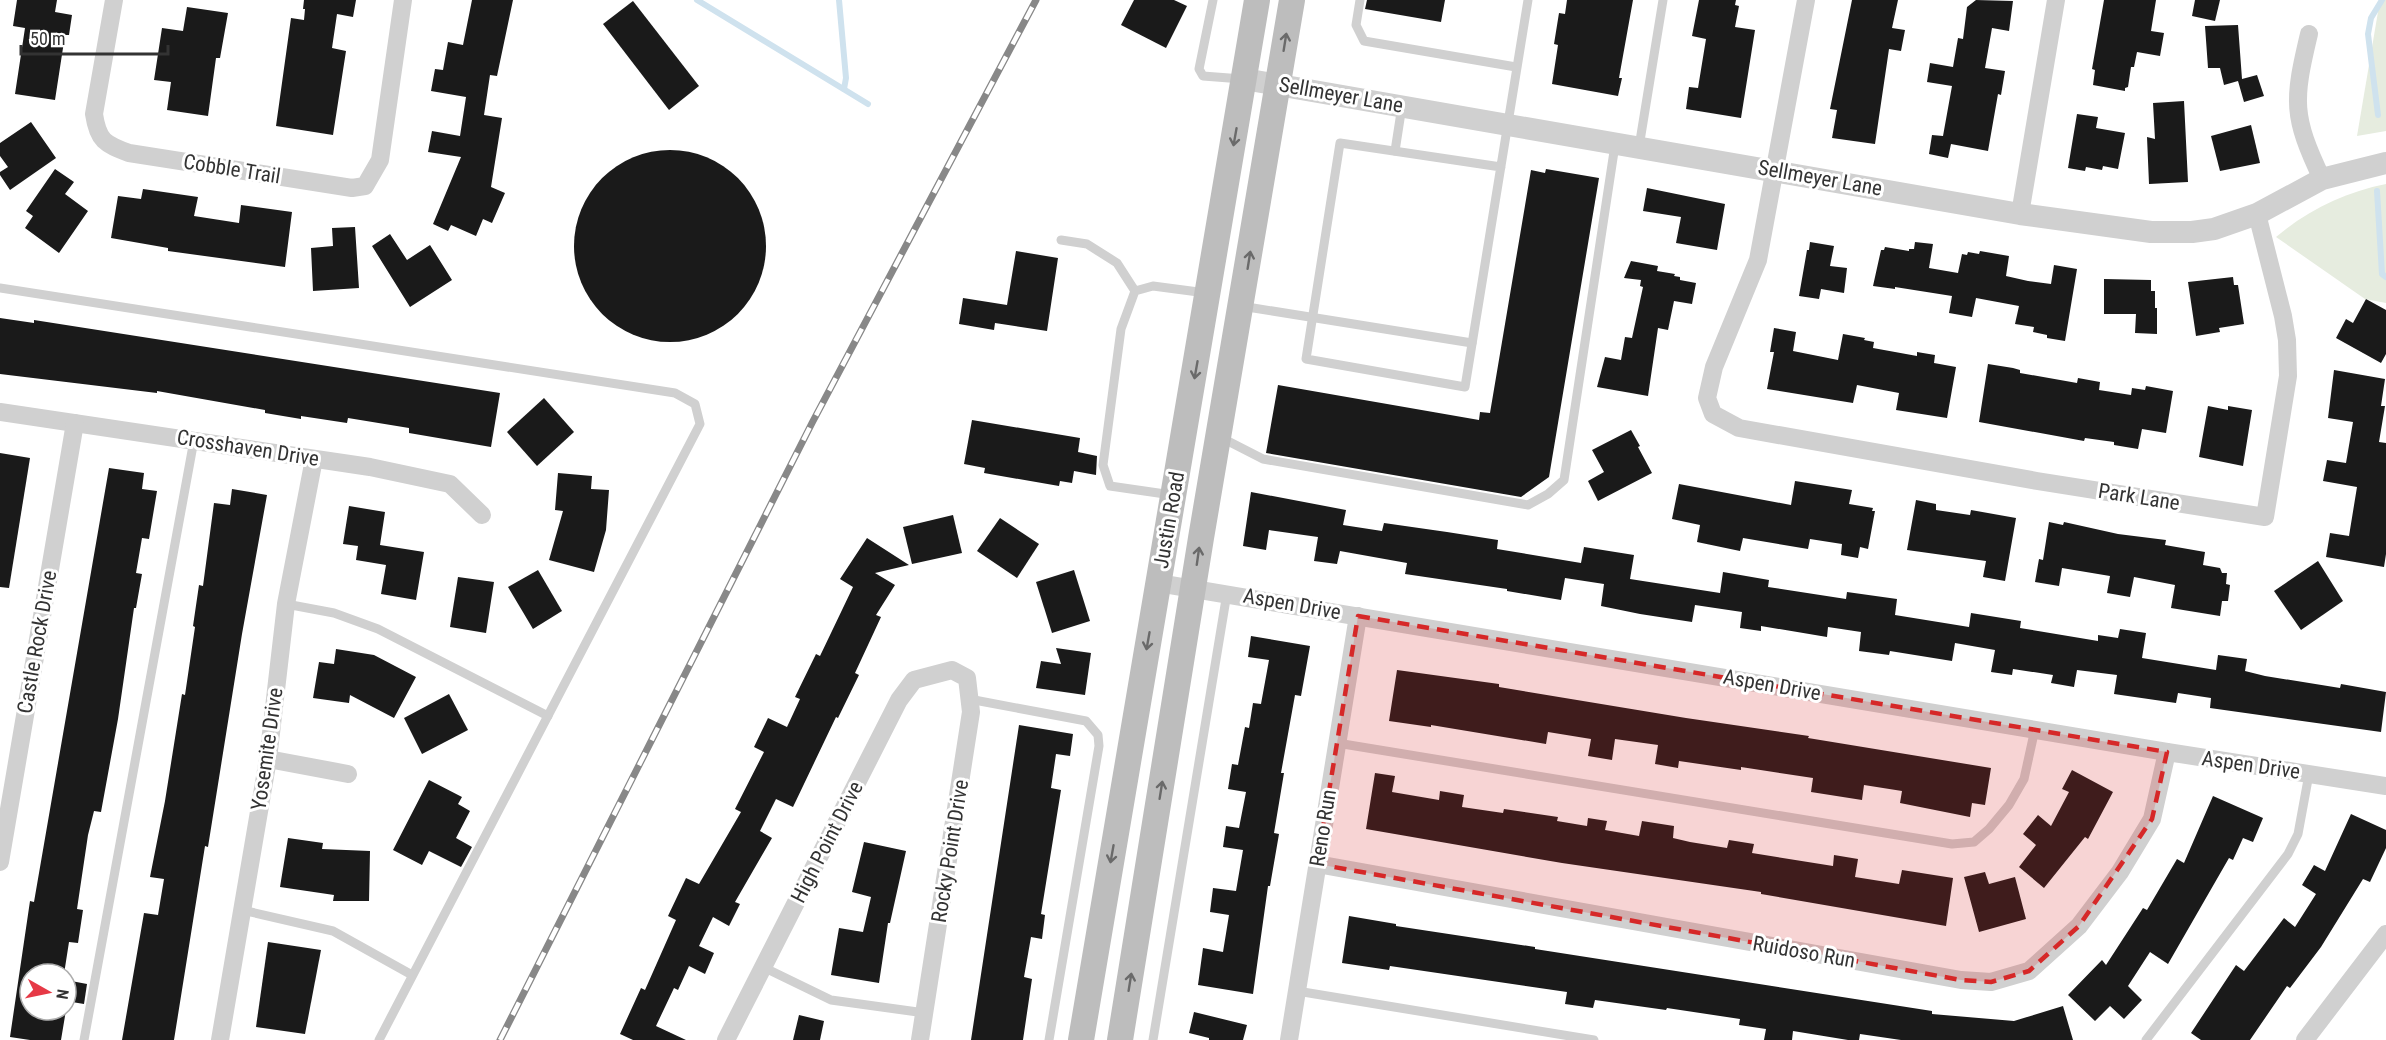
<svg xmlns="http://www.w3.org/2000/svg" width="2386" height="1040" font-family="'Roboto Condensed',sans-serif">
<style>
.green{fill:#e6ecdf}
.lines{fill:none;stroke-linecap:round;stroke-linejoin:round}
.stream{stroke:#cfe2ee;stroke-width:6}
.building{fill:#1a1a1a}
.service{stroke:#d0d0d0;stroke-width:9}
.minor{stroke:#d0d0d0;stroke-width:18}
.tertiary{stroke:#d0d0d0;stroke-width:22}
.secondary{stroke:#bdbdbd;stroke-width:26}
.rail-casing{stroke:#888;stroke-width:7}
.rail{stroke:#fff;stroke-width:4.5;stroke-dasharray:14;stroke-linecap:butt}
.oneway{stroke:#6a6a6a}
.marked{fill:#d62828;fill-opacity:0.2;stroke:#d62828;stroke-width:4.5;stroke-dasharray:12 8;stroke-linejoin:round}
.labels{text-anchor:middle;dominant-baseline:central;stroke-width:6;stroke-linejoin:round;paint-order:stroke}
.street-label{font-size:21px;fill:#333;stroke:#fff}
</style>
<rect width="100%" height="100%" fill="#fff"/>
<g class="green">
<polygon points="2380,0 2386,0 2386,131 2357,136"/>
<path d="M2386,184V303L2365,299L2276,237C2308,210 2345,192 2386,184Z"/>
</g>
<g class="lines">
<g class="stream">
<polyline points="697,0 868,104"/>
<polyline points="839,0 846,78 844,89"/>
<polyline points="2378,115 2368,34 2371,18 2382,0"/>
<polyline points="2377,191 2382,274 2386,277"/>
</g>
</g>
<g class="building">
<polygon points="17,0 57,0 55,12 72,15 69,35 65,35 55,100 15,94 25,28 13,26"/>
<polygon points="304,0 356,0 353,17 337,14 332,48 346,51 333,135 276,126 291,18 304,20 305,9 303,9"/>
<polygon points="472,0 513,0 497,76 490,75 484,115 502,118 491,187 505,193 492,223 483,219 476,236 451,225 448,231 433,224 461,157 428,152 432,131 460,136 466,97 431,91 435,69 443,70 448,42 463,45"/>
<polygon points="1134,0 1174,0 1187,6 1166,48 1121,25"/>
<polygon points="1367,0 1445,0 1441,22 1365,9"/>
<polygon points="1567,0 1633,0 1619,78 1622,78 1618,96 1552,84 1558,45 1554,44 1559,13 1565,14"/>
<polygon points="1699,0 1736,0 1735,5 1739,6 1735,27 1755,30 1741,118 1686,109 1689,87 1698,88 1706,39 1692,36"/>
<polygon points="1852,0 1898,0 1892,28 1905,30 1901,51 1889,49 1875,144 1832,138 1837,110 1830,109"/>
<polygon points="1976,0 2013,1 2009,31 1992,28 1985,68 2005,71 2001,95 1998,94 1988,151 1951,144 1948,158 1929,154 1932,135 1943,136 1952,86 1927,82 1930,63 1953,67 1958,38 1963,39 1967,7"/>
<polygon points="2104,0 2156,0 2151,31 2164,33 2160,56 2137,52 2134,67 2131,67 2128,87 2125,88 2125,91 2093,85 2095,70 2092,69"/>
<polygon points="2195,0 2220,0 2215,21 2192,16"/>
<polygon points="633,1 699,86 669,110 603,24"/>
<polygon points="187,7 228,13 220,58 216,58 208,116 167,110 171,82 154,80 162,28 183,31"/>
<polygon points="2238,25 2242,79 2257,75 2264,96 2244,102 2238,81 2224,85 2220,68 2208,68 2205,26"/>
<polygon points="2184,101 2188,182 2149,184 2147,137 2155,139 2153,103"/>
<polygon points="2077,114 2098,117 2096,128 2125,133 2118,169 2103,166 2102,170 2086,167 2085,171 2068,168"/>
<polygon points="31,122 56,158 10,190 0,175 0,172 8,167 0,156 0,143"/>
<polygon points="2251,125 2260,163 2220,171 2211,136"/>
<circle cx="670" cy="246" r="96"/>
<polygon points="55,169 74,182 65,194 88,211 59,253 25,228 33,216 26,211"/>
<polygon points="1546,169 1599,178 1549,477 1521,497 1266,453 1278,385 1479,420 1480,412 1490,413 1531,170 1545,173"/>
<polygon points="1647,188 1725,204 1717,250 1676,243 1681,217 1643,211"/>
<polygon points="143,189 198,197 194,216 239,223 241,205 292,212 285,267 168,251 168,248 111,238 118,196 141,199"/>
<polygon points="355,227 359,288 313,291 311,248 333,246 332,228"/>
<polygon points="390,234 407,260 430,245 452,280 410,307 372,246"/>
<polygon points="1810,242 1834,246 1830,266 1847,268 1844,293 1821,289 1819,299 1799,296 1807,250 1809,250"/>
<polygon points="1915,242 1933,244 1929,268 1958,273 1962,254 1967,255 1968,252 1979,254 1980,251 2009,256 2006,276 2028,281 2051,284 2054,265 2077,269 2065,341 2047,338 2047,335 2033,332 2034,327 2015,324 2019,306 1976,298 1972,317 1949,313 1952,296 1895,287 1895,289 1873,286 1881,250 1884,250 1885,247 1909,251 1909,249 1914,249"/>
<polygon points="1016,251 1058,258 1047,331 995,323 994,330 959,324 963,298 1007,305"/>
<polygon points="1631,261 1658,266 1657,271 1675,274 1674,276 1680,277 1680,280 1696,283 1692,304 1674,301 1668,330 1658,328 1648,396 1597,387 1605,357 1621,360 1625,337 1632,338 1643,287 1640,286 1641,280 1624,278"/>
<polygon points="2233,277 2234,285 2238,285 2244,324 2219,328 2220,332 2196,336 2188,282"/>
<polygon points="2104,279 2151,280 2151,291 2155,291 2155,308 2157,308 2157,334 2135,333 2136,314 2104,314"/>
<polygon points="2366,299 2386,310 2386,354 2381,363 2336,338 2346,319 2353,323"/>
<polygon points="0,318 34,323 34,320 500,393 491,447 409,433 409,428 348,418 347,423 301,416 301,419 265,413 265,410 157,391 157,393 0,374"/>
<polygon points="1774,328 1796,332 1793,351 1838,360 1843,334 1865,338 1864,340 1874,342 1873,348 1917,356 1917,352 1935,355 1934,363 1956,367 1947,418 1896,410 1899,393 1857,385 1853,403 1767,389 1774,352 1770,352"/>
<polygon points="1988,364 2013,368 2020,370 2020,373 2077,383 2078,378 2100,382 2099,390 2131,395 2132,388 2145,390 2146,386 2173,391 2166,433 2142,429 2138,449 2114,445 2114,442 2085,438 2084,441 1979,422"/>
<polygon points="2334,370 2385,379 2381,406 2385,406 2379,442 2386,443 2386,554 2384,567 2326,557 2330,533 2349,536 2357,487 2323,481 2327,460 2346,463 2353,422 2328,418"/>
<polygon points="544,398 574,432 537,466 507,432"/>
<polygon points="2208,406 2228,410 2228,406 2252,410 2243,466 2199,457"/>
<polygon points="972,420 1080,438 1078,452 1097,456 1096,475 1074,471 1072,483 1060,481 1059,486 984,473 985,468 964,464"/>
<polygon points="1631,430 1640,446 1638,447 1652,473 1598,501 1588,481 1604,472 1592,450"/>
<polygon points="0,453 30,458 9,588 0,587"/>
<polygon points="109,468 144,473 142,489 157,491 149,539 142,538 136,573 142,574 136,608 134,608 118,719 101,812 94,811 88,835 77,909 83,910 78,943 69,942 64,974 30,974 30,1010 66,1010 61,1040 30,1040 10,1037 30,901 34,902"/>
<polygon points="558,473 592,476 591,489 609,490 606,530 594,572 549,560 563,511 555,510"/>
<polygon points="1795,481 1852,490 1849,504 1873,508 1872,511 1875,511 1868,549 1860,547 1858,558 1841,555 1842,544 1810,539 1808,549 1743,538 1740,551 1697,542 1700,525 1672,519 1679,484 1791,505"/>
<polygon points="232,489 267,495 242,634 208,847 205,846 174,1040 122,1040 144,913 158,915 164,879 150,877 165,801 182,694 185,695 195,627 193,626 199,585 203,586 214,503 230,505"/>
<polygon points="1251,492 1346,510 1343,525 1382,531 1384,523 1447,532 1498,540 1497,549 1581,563 1584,547 1634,555 1630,579 1720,593 1723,572 1769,580 1768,587 1846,599 1847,592 1897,599 1895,615 1969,627 1971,613 2021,621 2020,628 2098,641 2098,635 2118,638 2120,629 2146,633 2142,658 2216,670 2218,655 2247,659 2245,671 2265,676 2340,688 2341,684 2386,692 2381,732 2210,708 2211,698 2178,693 2176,703 2114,694 2117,675 2077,670 2074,687 2051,683 2053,675 2013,669 2012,675 1991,672 1995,650 1955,643 1952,661 1890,651 1889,655 1859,651 1861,632 1828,627 1827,637 1761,626 1761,631 1740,628 1742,612 1695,605 1692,622 1640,614 1601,606 1604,584 1565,578 1561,600 1507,591 1507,589 1405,574 1407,563 1340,551 1337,564 1314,561 1318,537 1269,530 1266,550 1243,546"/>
<polygon points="1916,500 1936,504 1936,510 1970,515 1971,510 2016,518 2005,581 1983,577 1986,561 1907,550"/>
<polygon points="349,506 385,512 380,545 424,552 416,600 381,594 386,565 356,560 358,546 343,544"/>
<polygon points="953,515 962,553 912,564 903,527"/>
<polygon points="1000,518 1039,544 1017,578 977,551"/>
<polygon points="2049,522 2063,525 2064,522 2118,534 2166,540 2165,545 2205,552 2203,565 2220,568 2222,573 2227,573 2226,584 2230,585 2228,601 2222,601 2220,616 2171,608 2175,585 2134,577 2130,597 2107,593 2110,576 2062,568 2059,586 2035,582 2039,559 2043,560"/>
<polygon points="867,538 909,565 875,573 895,585 876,615 881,617 855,673 859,675 838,718 836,717 793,807 776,799 760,831 772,838 735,902 740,904 729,926 713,917 699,946 714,953 705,974 689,966 678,990 674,988 656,1026 686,1040 633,1040 620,1034 641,988 645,990 676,920 668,916 686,878 699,884 741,812 735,809 764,752 754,747 768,718 787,727 800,699 795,697 816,654 820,656 853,587 840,579"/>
<polygon points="2318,561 2343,601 2301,630 2274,591"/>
<polygon points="538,570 562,611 533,629 508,587"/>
<polygon points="1074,570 1090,621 1052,633 1036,582"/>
<polygon points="458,577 494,582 486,633 450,627"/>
<polygon points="1251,636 1310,646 1301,696 1295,695 1281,773 1284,773 1274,833 1279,834 1270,886 1268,886 1253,994 1198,985 1203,948 1223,952 1229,915 1210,912 1213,888 1236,891 1243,850 1223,847 1226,826 1239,828 1246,792 1228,789 1232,764 1238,765 1245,727 1249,728 1253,703 1261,704 1269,660 1248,657"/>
<polygon points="1056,648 1091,653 1085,695 1036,688 1041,661 1061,664"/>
<polygon points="336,649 374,655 416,677 394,718 350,695 349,703 313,698 319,662 334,664"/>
<polygon points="1397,670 1499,684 1499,687 1686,718 1809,736 1808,738 1991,768 1985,805 1972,803 1970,817 1900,803 1902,791 1864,785 1862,800 1811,792 1813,778 1741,767 1741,770 1679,761 1678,768 1655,764 1658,745 1615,739 1612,760 1588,756 1591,739 1548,732 1546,744 1431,725 1431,727 1389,721"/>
<polygon points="449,694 468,730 422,754 404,718"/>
<polygon points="1019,725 1073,734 1070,756 1056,754 1051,788 1061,790 1041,914 1045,915 1042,939 1031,937 1024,977 1032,979 1023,1040 971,1040"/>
<polygon points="2072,770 2113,792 2088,839 2085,837 2044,888 2019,867 2036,845 2023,834 2038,815 2051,826 2069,792 2062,789"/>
<polygon points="1375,773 1395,776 1392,792 1439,800 1440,791 1464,795 1462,807 1503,813 1504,809 1558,817 1557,821 1587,826 1588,818 1607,821 1605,830 1639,836 1642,821 1674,826 1673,838 1690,842 1727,848 1729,840 1754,844 1752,853 1833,866 1834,855 1858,859 1855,877 1899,884 1902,870 1953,878 1946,926 1761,894 1761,892 1562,863 1366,829"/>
<polygon points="429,780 462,797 458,804 470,811 456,838 472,847 461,867 429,851 422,865 393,850"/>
<polygon points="2213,796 2263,818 2253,842 2243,838 2233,860 2229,858 2168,964 2150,952 2128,986 2142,1000 2124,1019 2110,1006 2095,1021 2068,995 2102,960 2106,965 2143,908 2147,910 2177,859 2184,863"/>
<polygon points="2351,814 2386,830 2386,848 2370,882 2363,879 2321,947 2290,988 2287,986 2250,1040 2201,1040 2191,1033 2236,965 2244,971 2284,918 2295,927 2316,894 2302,885 2314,865 2325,871"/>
<polygon points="288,838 323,843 322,849 370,851 369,901 333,901 334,895 280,887"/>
<polygon points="864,842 906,851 890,923 888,923 879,983 831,975 839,928 863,932 871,897 852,892"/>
<polygon points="1985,872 1989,884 2015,877 2026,919 1979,932 1964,877"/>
<polygon points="1349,916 1396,924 1396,926 1535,947 1535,949 1932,1011 1932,1014 2014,1021 2063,1006 2073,1040 1901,1040 1860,1034 1859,1040 1848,1040 1793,1031 1792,1040 1764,1040 1766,1029 1739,1025 1740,1019 1667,1008 1666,1010 1595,1000 1593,1008 1565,1004 1567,992 1390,966 1389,970 1342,963"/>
<polygon points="268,942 321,950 305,1034 256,1027"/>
<polygon points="66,980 87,984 84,1004 66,1001"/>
<polygon points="1194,1012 1247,1025 1243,1040 1209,1040 1209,1038 1189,1033"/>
<polygon points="799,1015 824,1021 820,1040 793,1040"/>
</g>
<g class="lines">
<g class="service">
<polyline points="1213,0 1199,69 1203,76 1242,79"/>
<polyline points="1360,0 1356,25 1364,41 1516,67"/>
<polyline points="1639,147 1663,0"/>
<polyline points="1395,151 1402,106"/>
<polyline points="1501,167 1340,143 1306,359 1465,387 1528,0"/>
<polyline points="1061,240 1087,244 1117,263 1135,291"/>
<polyline points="0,288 675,393 695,404 700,424 379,1040"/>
<polyline points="1241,306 1472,343"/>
<polyline points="1220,437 1263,459 1528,505 1548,494 1564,480 1615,145"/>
<polyline points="1172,495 1110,486 1103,465 1121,329 1135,291 1153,286 1206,293"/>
<polyline points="286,604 334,613 378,629 548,716"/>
<polyline points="969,699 1086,721 1098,735 1099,746 1049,1040"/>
<polyline points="1337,743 1952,844 1974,842 1989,829 2009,805 2024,779 2035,729"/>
<polyline points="242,910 333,931 412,975"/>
<polyline points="763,967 831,1000 925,1013"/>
<polyline points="1297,991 1594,1040"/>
<polyline points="84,1040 194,440"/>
<polyline points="1153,1040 1227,593"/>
<polyline points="2146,1040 2288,854 2298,834 2309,774"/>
</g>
<g class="minor">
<path d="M114,0L94,114C98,141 105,144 129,153L352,188L365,186L380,160L403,0"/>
<polyline points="1806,0 1758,260 1714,367 1707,398 1713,414 1739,428 2037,481 2265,517 2288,376 2287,340 2283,316 2257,214"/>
<path d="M2309,34C2293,101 2292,116 2322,179"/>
<polyline points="2020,214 2056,0"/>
<polyline points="0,412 370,467 450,484 482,515"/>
<polyline points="1158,583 2167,752 2386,786"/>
<polyline points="268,759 348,774"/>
<polyline points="0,862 75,423"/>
<polyline points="1317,864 1961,980 1991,982 2029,971 2079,926 2120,872 2152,819 2167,752"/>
<polyline points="220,1040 268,759 286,604 314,459"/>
<polyline points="726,1040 899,700 914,680 952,670 967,678 971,712 920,1040"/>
<polyline points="1289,1040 1358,616"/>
<polyline points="2305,1040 2386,934"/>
</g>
<polyline class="tertiary" points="1244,79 2020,214 2151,232 2192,232 2214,229 2257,214 2322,179 2386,163"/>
<g class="secondary">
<polyline points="1081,1040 1257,0"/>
<polyline points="1120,1040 1201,538 1292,0"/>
</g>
<defs>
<polyline id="rail" points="500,1040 812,423 1036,0"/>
</defs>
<use href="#rail" class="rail-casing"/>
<use href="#rail" class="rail"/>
</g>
<defs><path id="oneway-shaft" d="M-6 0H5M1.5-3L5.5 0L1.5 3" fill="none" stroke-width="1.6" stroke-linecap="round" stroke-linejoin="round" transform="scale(1.5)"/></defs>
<g class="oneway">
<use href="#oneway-shaft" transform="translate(1285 42) rotate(-81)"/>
<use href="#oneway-shaft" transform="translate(1235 137) rotate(100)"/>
<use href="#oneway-shaft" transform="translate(1249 260) rotate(-81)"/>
<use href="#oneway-shaft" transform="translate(1196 370) rotate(100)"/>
<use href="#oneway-shaft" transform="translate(1198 556) rotate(-82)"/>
<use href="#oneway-shaft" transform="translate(1148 641) rotate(100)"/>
<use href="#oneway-shaft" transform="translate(1161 790) rotate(-81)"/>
<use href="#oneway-shaft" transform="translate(1112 854) rotate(100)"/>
<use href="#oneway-shaft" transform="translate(1130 982) rotate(-81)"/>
</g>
<path class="marked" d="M1358,616L2167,752L2152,819L2079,926L2029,971L1991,982L1961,980L1317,864Z"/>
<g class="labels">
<g class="street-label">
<text transform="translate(1341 95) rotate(10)">Sellmeyer Lane</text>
<text transform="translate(232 169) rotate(9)">Cobble Trail</text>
<text transform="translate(1820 178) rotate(10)">Sellmeyer Lane</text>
<text transform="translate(248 448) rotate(9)">Crosshaven Drive</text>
<text transform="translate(2139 497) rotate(9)">Park Lane</text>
<text transform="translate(1169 520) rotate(-80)">Justin Road</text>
<text transform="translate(1292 604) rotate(10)">Aspen Drive</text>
<text transform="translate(37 642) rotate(-80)">Castle Rock Drive</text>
<text transform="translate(1772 685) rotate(10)">Aspen Drive</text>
<text transform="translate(267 749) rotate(-82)">Yosemite Drive</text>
<text transform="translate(2251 765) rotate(8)">Aspen Drive</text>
<text transform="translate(1323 828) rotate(-81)">Reno Run</text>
<text transform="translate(827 842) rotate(-63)">High Point Drive</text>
<text transform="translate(950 851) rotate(-81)">Rocky Point Drive</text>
<text transform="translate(1804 952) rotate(10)">Ruidoso Run</text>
</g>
</g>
<g transform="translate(48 992) rotate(99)"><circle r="28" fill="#ffffff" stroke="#adadad" stroke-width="1.5"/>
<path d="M0-4.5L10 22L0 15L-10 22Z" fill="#e63946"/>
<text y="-9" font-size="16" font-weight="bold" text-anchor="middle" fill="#333333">N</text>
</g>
<path d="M21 45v9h147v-9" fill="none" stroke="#333333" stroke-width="3"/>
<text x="30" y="45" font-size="18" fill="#333333" stroke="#ffffff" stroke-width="4.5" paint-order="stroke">50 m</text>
</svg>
